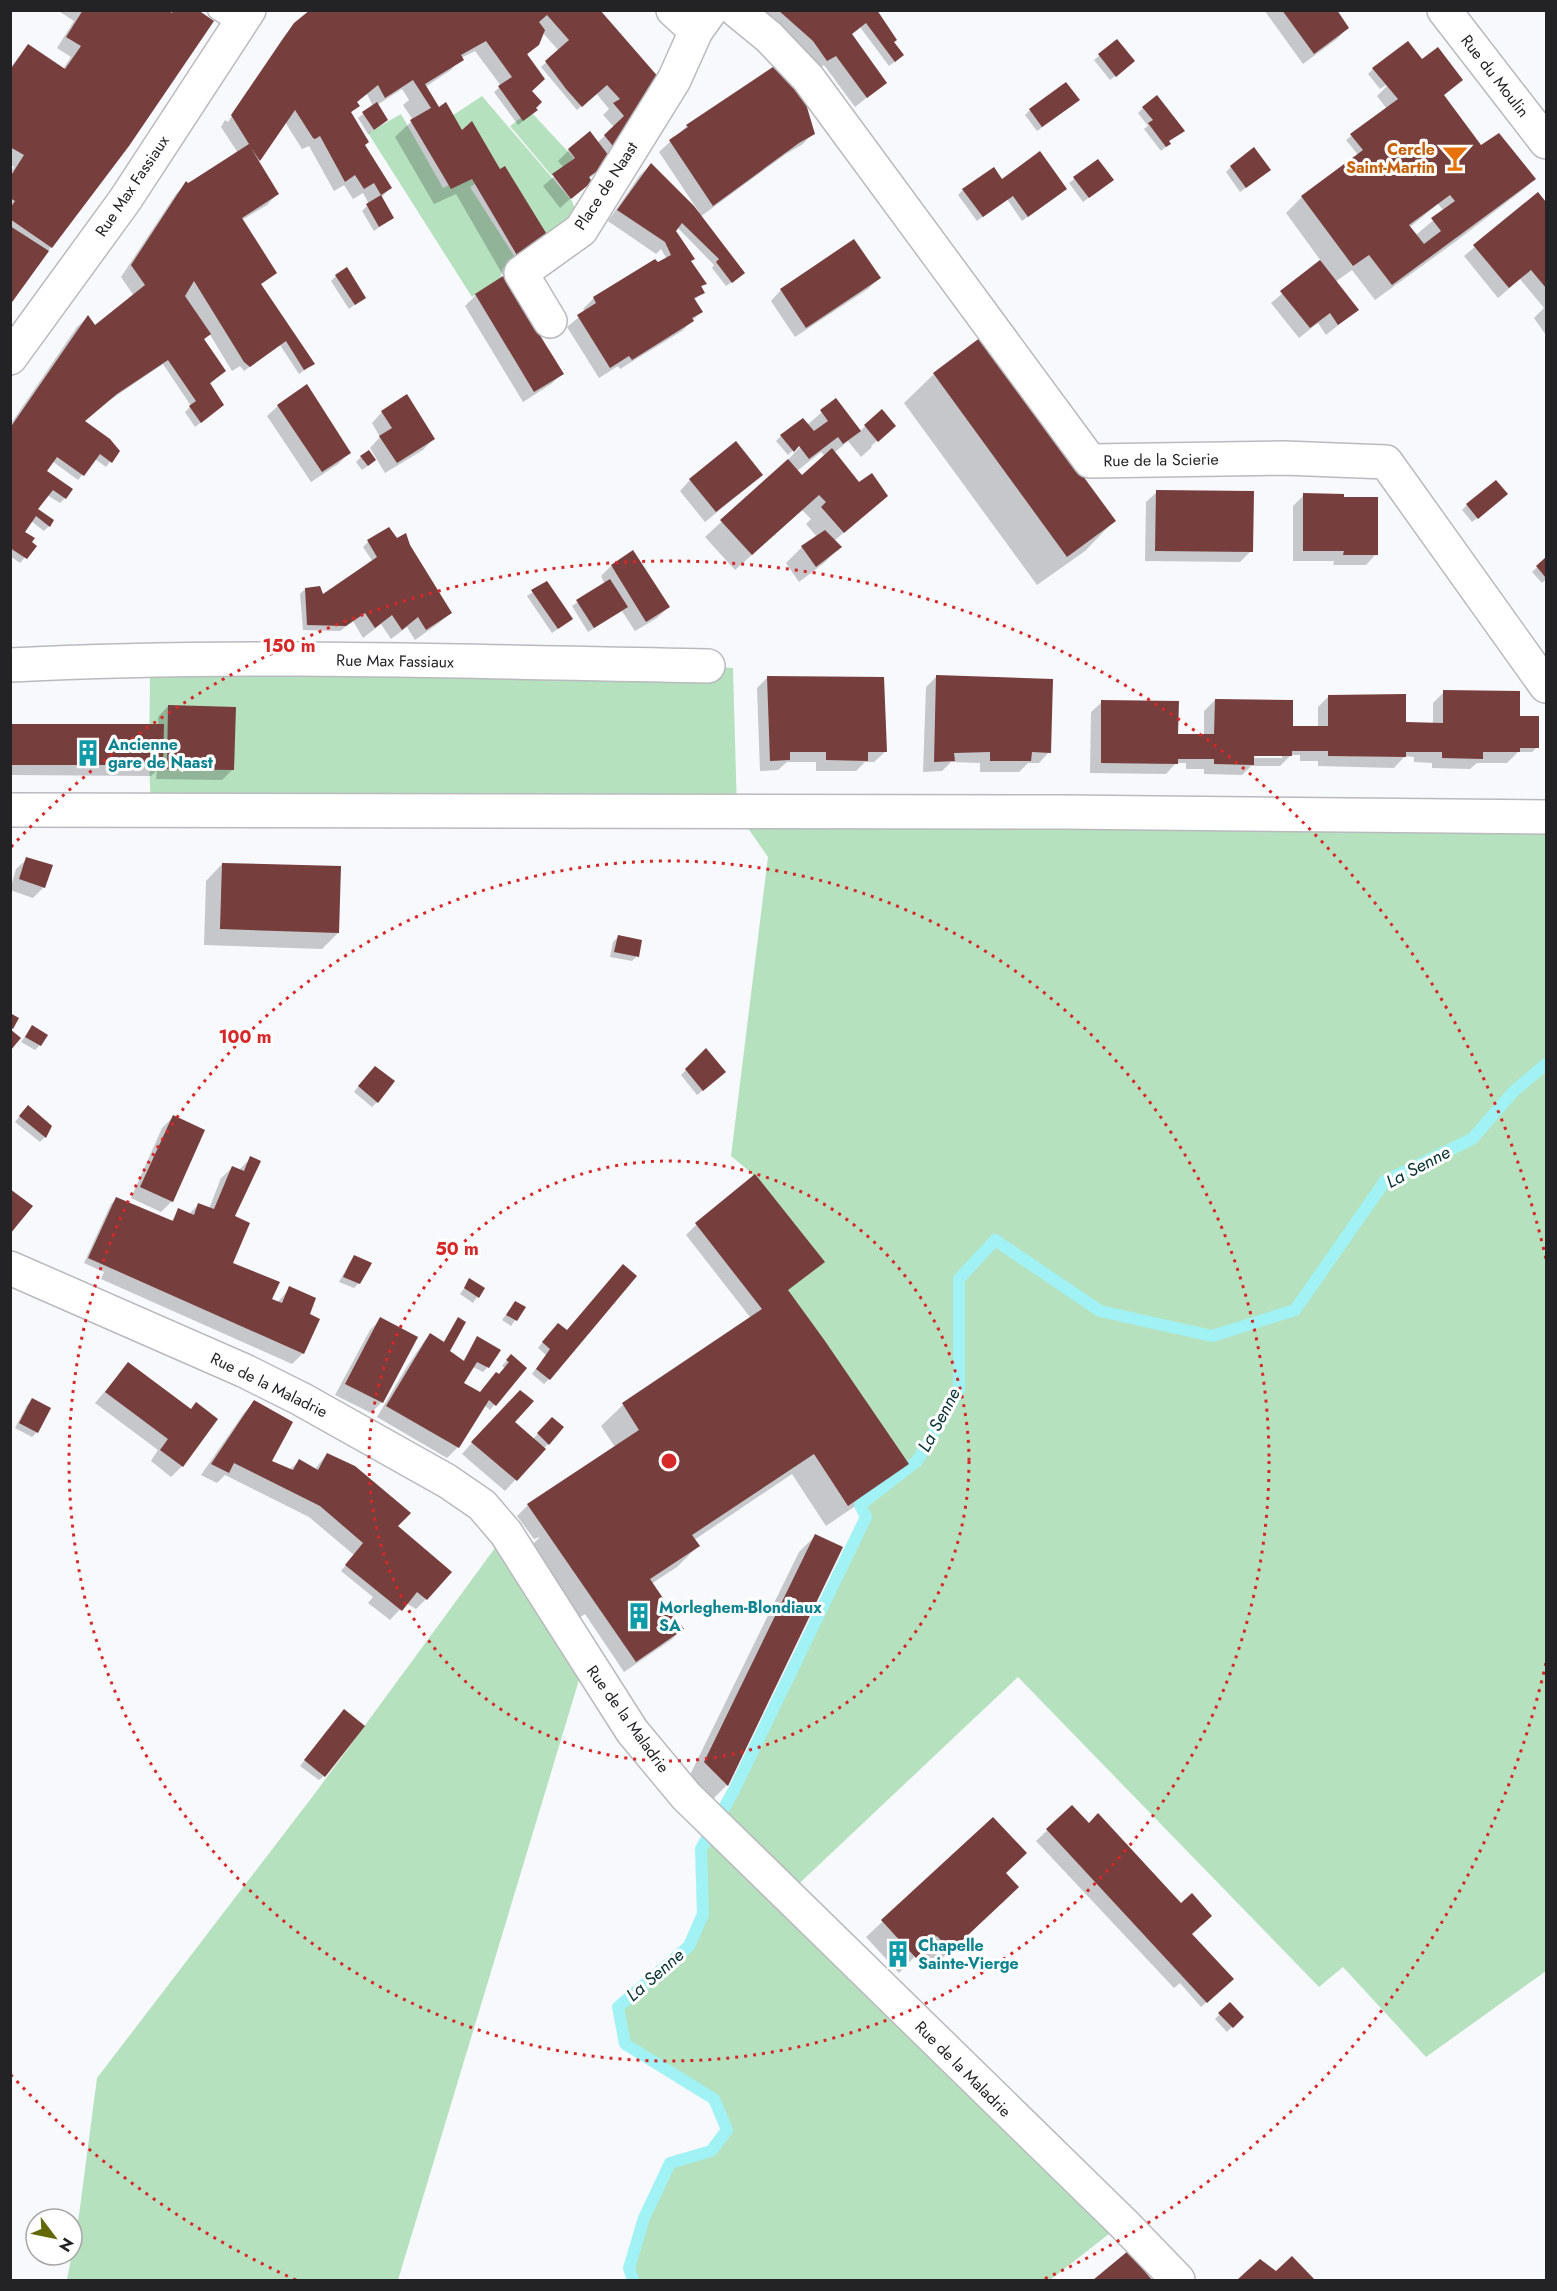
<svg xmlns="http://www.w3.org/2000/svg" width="1557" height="2291" font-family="Jost,sans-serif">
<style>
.green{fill:#b6e1bf}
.shadow{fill:#0003;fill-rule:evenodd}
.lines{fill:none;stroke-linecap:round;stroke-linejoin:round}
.stream{stroke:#a1f2f5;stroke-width:12}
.building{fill:#763e3d;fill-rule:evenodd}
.service-casing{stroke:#b9babe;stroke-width:21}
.minor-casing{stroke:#b9babe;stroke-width:36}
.tertiary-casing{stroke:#b9babe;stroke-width:36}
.service{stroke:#fff;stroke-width:18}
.minor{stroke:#fff;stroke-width:33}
.tertiary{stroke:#fff;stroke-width:33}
.ring{fill:none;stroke:#d62828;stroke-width:3;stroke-dasharray:3 6}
.labels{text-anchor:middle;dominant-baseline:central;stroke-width:6;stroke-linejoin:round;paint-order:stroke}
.street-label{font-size:16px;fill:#232325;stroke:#fff}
.food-label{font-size:16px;font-weight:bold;fill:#c56008;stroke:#fff;text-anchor:end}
.culture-label{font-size:16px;font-weight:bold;fill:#0d838f;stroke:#fff;text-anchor:start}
.water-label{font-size:18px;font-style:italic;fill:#083133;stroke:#fff}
.centre{fill:#d62828;stroke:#fff;stroke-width:3}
.ring-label{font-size:18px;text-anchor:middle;font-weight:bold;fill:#d62828;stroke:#fff;stroke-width:6;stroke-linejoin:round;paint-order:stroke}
</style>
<rect width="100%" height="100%" fill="#f8f9fd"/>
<g class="green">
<polygon points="482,96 572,201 578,218 546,240 501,168 470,187 516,259 503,268 500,280 472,297 368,133 401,114 443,188 464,177 435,127"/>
<polygon points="530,111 574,158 552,176 510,126"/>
<polygon points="708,666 733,668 737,811 1546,815 1546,1971 1426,2057 1343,1967 1319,1987 1018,1677 787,1895 1123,2223 1050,2280 633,2280 629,2268 644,2218 670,2163 711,2151 727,2130 714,2099 625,2044 618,2007 689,1946 703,1914 701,1849 734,1790 866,1517 860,1505 905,1471 782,1293 817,1257 749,1171 731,1156 768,857 736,811 151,809 149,761 150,673"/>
<polygon points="506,1533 585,1660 398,2280 67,2280 79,2215 97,2078 316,1792"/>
</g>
<g class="shadow">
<polygon points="57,10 151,10 170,14 173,10 195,10 51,247 10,302 10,173 14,167 10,164 10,68 28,46 63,69 71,57 57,48 74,21"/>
<polygon points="598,10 665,87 600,170 588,179 590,181 560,208 543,186 564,168 558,161 569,150 597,143 614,127 603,115 609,109 596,93 577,110 541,67 559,51 543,33 538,44 527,55 531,115 518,125 494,92 501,86 475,51 461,58 451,70 425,87 533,257 504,277 456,194 434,204 395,137 413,120 403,105 409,100 402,89 377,105 386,120 368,134 358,118 373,106 366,92 351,105 358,106 350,113 363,146 390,188 381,198 392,218 374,231 362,211 369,204 363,193 353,199 344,185 334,191 309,146 302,149 285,122 258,162 277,194 267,205 242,220 275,273 260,285 313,364 299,374 280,345 244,371 240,366 232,371 209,333 203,340 224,371 209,385 217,410 195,427 185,412 191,406 163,364 104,404 83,422 118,451 106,467 95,459 78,480 52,461 45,472 65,498 60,503 47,495 35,509 49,526 44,531 31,521 23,532 35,546 20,563 10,556 10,425 77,327 88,317 95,328 134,296 121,277 176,194 186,184 187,185 238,153 221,127 225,120 228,122 294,26"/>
<polygon points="756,10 875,10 896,40 893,43 897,60 889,66 860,27 850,35 885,83 855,107 824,65 815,71"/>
<polygon points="1264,10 1335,10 1347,28 1337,39 1303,64"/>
<polygon points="1117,41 1128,66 1110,80 1094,60"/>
<path d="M1421,61L1461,80L1443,96L1481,147L1534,179L1524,189L1455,242L1375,300L1352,270L1335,282L1357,310L1326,335L1318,323L1299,338L1271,303L1321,261L1286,213L1302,197L1359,156L1346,140L1387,109L1377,96L1387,86L1386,85L1380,89L1368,74L1373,69ZM1438,204L1444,211L1416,235L1409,228Z"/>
<polygon points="1073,105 1037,131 1025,115 1030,110"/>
<polygon points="1143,108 1183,131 1167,142 1169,144 1161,151 1144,129 1148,126 1138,113"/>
<polygon points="687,126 813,133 803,144 786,154 700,217 738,278 726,286 712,268 714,265 677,227 674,231 690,261 705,283 700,288 703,293 694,300 701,312 682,331 620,369 618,366 599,378 567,327 585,312 583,309 594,298 655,261 657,264 667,259 661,249 656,254 608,221 640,175 651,165 697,213 699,212 659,152"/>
<polygon points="1098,161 1107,184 1083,202 1069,183"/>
<polygon points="1231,167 1264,174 1240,192 1226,172"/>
<polygon points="1002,181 1060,193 1022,221 1007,199 977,221 958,195 963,190"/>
<polygon points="1538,194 1546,204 1546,335 1534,318 1544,308 1520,279 1498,298 1464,256"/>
<polygon points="336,276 364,298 349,309 331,281"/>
<polygon points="503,278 562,374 551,384 523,402 465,306 476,295"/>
<polygon points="879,278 868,289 795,337 771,301 781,290"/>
<polygon points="934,374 1114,521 1085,551 1037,585 904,403"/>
<path d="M836,400L860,431L882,411L880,438L871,446L872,447L861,457L848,441L834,453L859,484L886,496L834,541L840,547L824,563L799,582L786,563L802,547L817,537L806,524L811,519L802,510L735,570L705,537L784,464L800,447L810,434L788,455L776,441L781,436L807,425ZM821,452L825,456L802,477L797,471Z"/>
<polygon points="278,406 349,453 338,464 311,482 267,416"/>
<polygon points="382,412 433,439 423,450 385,473 370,448 380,437 372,423"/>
<polygon points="361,457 369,465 362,470 356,462"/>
<polygon points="690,480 750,485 705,522 680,491"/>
<polygon points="1157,492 1251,551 1240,562 1145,561 1146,502"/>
<polygon points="1304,495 1376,554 1366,565 1333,565 1334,561 1293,561 1293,506"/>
<polygon points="1502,499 1472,522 1462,510 1467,505"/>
<polygon points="368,542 408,546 450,613 439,623 415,640 407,627 391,639 381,624 363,638 353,621 340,631 303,630 300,594 305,589 323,597 373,562 363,547"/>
<polygon points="1546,559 1546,579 1542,583 1532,572"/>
<polygon points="611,566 668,607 657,618 635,631 622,611 588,632 572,606 605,584 601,576"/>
<polygon points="547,583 566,623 552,633 527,596"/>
<polygon points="937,676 1049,752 1039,763 1028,763 1019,772 980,772 980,763 951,762 942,771 923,772 926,687"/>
<polygon points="768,677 885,752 874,762 865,762 856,771 816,771 816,762 787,762 778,770 760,771 757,688"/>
<path d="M1444,692L1518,720L1537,747L1532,752H1518L1507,763H1477L1470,769L1432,768V763L1414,762V757L1405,756L1394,768L1318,766V761H1300V755H1291L1280,766H1251L1242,775L1204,774V769H1186V763H1176L1166,774L1090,773L1091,712L1102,702L1177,738L1204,736V711L1215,700L1291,730L1318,728V707L1329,696L1405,726L1433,724V703ZM1247,755H1282V758H1247Z"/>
<polygon points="168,706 233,769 222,780 156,779 157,770 151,776 10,775 10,725 158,726 158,717"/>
<polygon points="27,859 44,887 33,898 10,890 16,869"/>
<polygon points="222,864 338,933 322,949 204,945 206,881"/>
<polygon points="618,937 637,956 632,961 610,957 613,942"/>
<polygon points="32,1027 40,1045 35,1050 21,1042"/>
<polygon points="706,1050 720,1077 697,1095 681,1075"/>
<polygon points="370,1072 377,1102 372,1107 354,1092"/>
<polygon points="23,1112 50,1127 45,1137 40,1142 15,1122"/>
<polygon points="173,1117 172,1201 161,1212 131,1198 162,1128"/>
<polygon points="251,1158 233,1217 231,1264 270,1299 277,1303 290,1288 308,1315 303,1353 292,1364 101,1279 104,1272 84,1263 111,1204 116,1199 171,1222 179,1210 189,1214 199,1204 209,1209 221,1178 232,1168 239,1170"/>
<polygon points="696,1225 823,1262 787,1291 907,1464 886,1485 826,1526 792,1474 694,1540 698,1546 677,1567 651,1584 682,1629 671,1640 624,1672 585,1614 573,1622 525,1552 540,1537 534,1539 517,1516 528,1505 615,1447 601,1426 623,1405 750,1317 686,1235"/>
<polygon points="355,1257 359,1283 354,1288 339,1282 350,1262"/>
<polygon points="470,1280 483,1289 473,1303 460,1294"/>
<polygon points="515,1303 524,1308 511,1326 502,1320"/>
<polygon points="381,1319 382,1402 371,1413 335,1395 370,1330"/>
<polygon points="458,1319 448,1352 463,1361 477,1338 488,1367 483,1372 473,1367 462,1384 480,1394 498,1376 505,1368 502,1366 511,1356 525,1368 490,1410 483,1404 458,1447 447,1458 377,1417 406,1368 425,1340 430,1335 443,1343"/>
<polygon points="553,1329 549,1379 544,1384 532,1374 546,1355 538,1348"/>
<polygon points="128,1364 190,1410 182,1466 171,1477 151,1461 158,1450 95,1403"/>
<polygon points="32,1400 37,1432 32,1437 15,1428 27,1405"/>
<polygon points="255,1402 270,1462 289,1470 299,1461 315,1469 327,1454 396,1526 426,1599 416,1609 406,1603 390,1620 368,1603 373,1597 341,1571 354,1555 309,1517 225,1475 217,1483 201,1475 244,1413"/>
<polygon points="500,1412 533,1439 552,1419 548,1444 505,1491 462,1454"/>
<polygon points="815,1536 841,1547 727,1785 711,1801 688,1779 799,1552"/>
<polygon points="339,1716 324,1776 319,1780 300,1766"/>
<polygon points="1072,1807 1172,1910 1227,1984 1201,2007 1180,1983 1174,1988 1036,1841"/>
<polygon points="993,1819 1004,1873 1001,1903 934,1966 920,1951 899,1973 866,1937"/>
<polygon points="1230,2004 1242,2017 1227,2032 1215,2019"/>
<polygon points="1128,2253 1150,2280 1095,2280"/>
<polygon points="1292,2258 1313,2280 1239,2280 1260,2261 1276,2273"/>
</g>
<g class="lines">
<polyline class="stream" points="633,2280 629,2268 644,2218 670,2163 711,2151 727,2130 714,2099 625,2044 618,2007 689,1946 703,1914 701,1849 734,1790 866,1517 860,1505 917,1461 959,1390 959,1279 995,1240 1100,1311 1212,1336 1295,1310 1385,1181 1472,1139 1514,1091 1546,1064"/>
</g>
<g class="building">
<polygon points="83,10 168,10 172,13 174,10 198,10 214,21 129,146 52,248 10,219 10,208 15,201 10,198 10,173 12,174 24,155 10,147 10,70 28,44 65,69 81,46 66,37"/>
<polygon points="310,10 600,10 667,87 621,156 604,135 624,116 613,103 620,99 607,85 582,107 566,89 545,61 569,40 547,15 539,22 545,30 539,45 527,54 545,79 532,91 542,102 536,108 538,110 523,121 498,86 512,77 486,41 461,55 464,60 425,84 439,107 446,102 462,130 472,121 500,169 505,166 551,241 521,262 472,179 451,189 410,120 431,108 413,80 385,98 378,85 357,102 360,106 351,112 369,142 365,145 392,188 381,195 394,218 379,227 366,204 381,195 374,183 364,189 355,175 345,182 320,136 315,139 313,138 295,110 260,161 251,148 279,194 242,218 277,273 261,284 315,364 304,370 286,341 250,367 244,362 194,281 185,296 211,334 204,339 226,371 210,383 224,405 201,423 189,406 196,401 168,360 117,394 85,421 110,439 120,451 112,463 100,454 84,476 57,457 47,471 73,489 66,499 53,490 38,509 54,520 50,527 36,516 25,532 35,538 32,542 37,546 27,559 10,548 10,428 88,315 95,325 145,285 131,265 186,181 188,183 193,180 249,144 231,115 282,40 294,23"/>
<polygon points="778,10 877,10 897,40 894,42 904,55 895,62 866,23 852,34 887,83 867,98 836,56 827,61 813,41"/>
<polygon points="1282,10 1337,10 1349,28 1314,54"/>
<polygon points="1117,39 1135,61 1116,77 1098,54"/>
<path d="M1408,41L1422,59L1438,47L1463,80L1444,95L1481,145L1499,133L1536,179L1392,285L1369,255L1353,266L1301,196L1363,150L1350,134L1398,99L1372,68ZM1450,195L1455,201L1431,218L1441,231L1424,244L1409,225Z"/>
<polygon points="779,63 806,104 815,134 799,143 713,206 669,140 688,127 686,125"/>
<polygon points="1066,82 1080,100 1042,127 1029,109"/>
<polygon points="1157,95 1185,131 1169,141 1171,144 1166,147 1148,123 1153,120 1142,107"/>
<polygon points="377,102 388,120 374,130 362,112"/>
<polygon points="590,131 612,160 589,177 592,182 571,199 552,174 575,158 568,149"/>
<polygon points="1254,147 1271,170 1246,188 1230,166"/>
<polygon points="1040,151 1067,189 1028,217 1013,196 983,217 962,189 994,167 1002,179"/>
<polygon points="1098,159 1114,180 1089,198 1073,177"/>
<polygon points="651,163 694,206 745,273 732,283 716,262 719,259 682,223 676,231 695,259 691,261 707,284 701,286 705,293 694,298 703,312 692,318 694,321 632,360 629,356 610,368 577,315 596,303 593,297 655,259 658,262 671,255 665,242 617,210"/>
<polygon points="1538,192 1546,202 1546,288 1531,270 1509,288 1473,245"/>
<polygon points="10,226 49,251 10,305"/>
<polygon points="854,239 881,278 806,328 780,289"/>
<polygon points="1320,260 1359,310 1338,325 1330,313 1310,328 1280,291"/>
<polygon points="347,267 366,298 355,305 335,275"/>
<polygon points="503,276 564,374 534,392 475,294"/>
<polygon points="981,337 1116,521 1067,557 933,373"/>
<polygon points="307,384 351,453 322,472 277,405"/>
<polygon points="407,394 435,439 397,463 379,436 392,428 381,411"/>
<polygon points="836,398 861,431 843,444 838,437 809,459 799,446 794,452 780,435 803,418 814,431 828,421 820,410"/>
<polygon points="882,409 896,426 878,442 864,425"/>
<polygon points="736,441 763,475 716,512 689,479"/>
<polygon points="832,448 859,482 872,473 888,496 844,533 821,507 826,502 819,495 752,555 720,520 788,459 802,475"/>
<polygon points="369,450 376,460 368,466 360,456"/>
<polygon points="1496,480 1508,494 1478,519 1466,504"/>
<polygon points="1156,490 1254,491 1253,552 1155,551"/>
<polygon points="1303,493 1344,494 1344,497 1378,497 1378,555 1343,555 1344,551 1303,551"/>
<polygon points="389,527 397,538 406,533 410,545 452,613 426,630 418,617 402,630 392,615 375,628 365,613 346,626 307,625 305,588 320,586 323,594 377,557 367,540"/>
<polygon points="825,530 842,547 816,567 801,546"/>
<polygon points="633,550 670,607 646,622 611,565"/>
<polygon points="1546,557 1546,578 1536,566"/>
<polygon points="610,579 628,607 594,628 576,600"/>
<polygon points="547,581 573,619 558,629 531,590"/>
<polygon points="936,675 1053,679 1051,753 1032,752 1031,761 990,761 990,752 954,753 955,761 934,762"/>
<polygon points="767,676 884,677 887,752 868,752 868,761 826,760 826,752 790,752 790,760 770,761"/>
<polygon points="1443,690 1520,691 1520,716 1539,716 1539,748 1520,748 1520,752 1483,752 1483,759 1442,758 1442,752 1406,752 1406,757 1328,756 1328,751 1292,751 1292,756 1254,756 1254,765 1214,764 1214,759 1178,759 1178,764 1101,763 1101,700 1179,701 1178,734 1214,734 1215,699 1293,700 1293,726 1328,726 1328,695 1406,694 1406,722 1443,723"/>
<polygon points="168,705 236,707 234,770 167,769"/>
<polygon points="10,724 164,724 163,765 10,765"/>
<polygon points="26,857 53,865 45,888 19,879"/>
<polygon points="222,863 341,866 339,933 220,929"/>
<polygon points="618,935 642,940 639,957 614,952"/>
<polygon points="10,1013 19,1018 13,1029 10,1027"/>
<polygon points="32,1025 48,1035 41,1046 25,1037"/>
<polygon points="10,1029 21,1038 10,1051"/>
<polygon points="706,1048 726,1072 703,1091 685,1069"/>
<polygon points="375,1066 395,1081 378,1103 358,1086"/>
<polygon points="28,1105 52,1126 46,1138 19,1116"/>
<polygon points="173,1115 205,1130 173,1202 140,1187"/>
<polygon points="250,1156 261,1161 235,1216 250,1223 233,1263 280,1282 272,1299 282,1303 289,1286 316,1298 310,1314 320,1319 304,1354 88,1258 116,1197 173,1221 178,1208 194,1215 198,1203 214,1209 232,1166 244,1171"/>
<polygon points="755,1174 825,1262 788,1290 825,1341 909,1464 848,1506 814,1454 692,1535 700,1546 650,1579 684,1629 636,1662 527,1504 639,1430 622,1403 762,1309 695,1223"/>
<polygon points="10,1189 33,1206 10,1234"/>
<polygon points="354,1255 372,1263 360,1284 343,1277"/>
<polygon points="623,1264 637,1276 550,1380 536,1369 550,1349 542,1342 558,1323 567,1330"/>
<polygon points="469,1278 485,1288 479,1298 464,1288"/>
<polygon points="515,1301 526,1307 517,1321 506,1315"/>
<polygon points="380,1317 418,1337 383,1403 345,1384"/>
<polygon points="458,1317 466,1322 450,1351 464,1361 477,1336 501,1350 489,1368 477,1362 464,1383 480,1392 496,1372 499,1374 509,1362 506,1360 511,1354 527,1368 496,1406 489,1400 459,1448 386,1406 430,1333 444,1342"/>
<polygon points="128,1362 191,1409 196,1402 218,1419 183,1467 160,1450 168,1439 105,1392"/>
<polygon points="520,1390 534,1401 515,1422 546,1449 517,1481 471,1442"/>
<polygon points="32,1398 51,1408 38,1433 19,1423"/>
<polygon points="254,1400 293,1422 272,1461 293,1470 299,1459 318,1470 327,1453 355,1466 411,1513 398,1526 452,1572 427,1600 417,1592 402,1611 345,1565 363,1543 320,1506 234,1463 229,1473 211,1464"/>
<polygon points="552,1417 564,1427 549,1445 537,1433"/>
<polygon points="815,1534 843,1547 728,1786 704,1762"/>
<polygon points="344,1709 365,1726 325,1777 304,1760"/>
<polygon points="1072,1805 1089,1823 1098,1813 1181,1903 1192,1893 1212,1916 1192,1934 1234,1979 1207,2003 1046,1829"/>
<polygon points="993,1817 1027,1853 1006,1873 1019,1887 951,1951 937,1936 916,1958 881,1920"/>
<polygon points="897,1944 907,1954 898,1962 890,1953"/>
<polygon points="1230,2002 1244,2017 1233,2028 1218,2013"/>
<polygon points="1128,2251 1152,2280 1093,2280"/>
<polygon points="1292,2256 1315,2280 1237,2280 1260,2259 1276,2271"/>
</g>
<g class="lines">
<defs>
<polyline id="service" points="217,10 240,24"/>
<g id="minor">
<polyline points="673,10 696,31"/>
<polyline points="736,10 769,37 808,78 1090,461 1284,458 1386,462 1546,686"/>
<polyline points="1444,10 1546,142"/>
<polyline points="550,321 521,273 581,230 674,80 696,31 711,10"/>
<path d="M10,665C243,653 476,662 708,666"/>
<polyline points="10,810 1063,812 1546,817"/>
<polyline points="10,1268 245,1371 301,1399 447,1481 482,1505 506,1533 632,1731 686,1796 1123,2223 1178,2280"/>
</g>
<polyline id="tertiary" points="10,358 125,200 249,10"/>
</defs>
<use href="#service" class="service-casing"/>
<use href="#minor" class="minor-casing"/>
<use href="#tertiary" class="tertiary-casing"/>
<use href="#service" class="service"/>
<use href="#minor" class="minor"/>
<use href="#tertiary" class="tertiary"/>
</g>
<g class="ring">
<circle cx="669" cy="1461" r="300"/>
<circle cx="669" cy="1461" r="600"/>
<path d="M1546 1663A900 900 0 0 1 1042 2280M296 2280A900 900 0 0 1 11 2075M11 847A900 900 0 0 1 1546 1259"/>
</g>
<defs>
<symbol id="bar-bare" viewBox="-9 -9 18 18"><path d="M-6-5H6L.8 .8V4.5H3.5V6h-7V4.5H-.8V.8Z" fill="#e8710a" stroke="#fff" stroke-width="2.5" paint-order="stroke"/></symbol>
<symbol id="building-bare" viewBox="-9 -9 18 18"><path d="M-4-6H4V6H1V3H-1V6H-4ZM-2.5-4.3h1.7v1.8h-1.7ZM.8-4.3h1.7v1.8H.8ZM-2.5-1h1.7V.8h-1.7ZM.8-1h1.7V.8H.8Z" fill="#0f9aa8" stroke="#fff" stroke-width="2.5" paint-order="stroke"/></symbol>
</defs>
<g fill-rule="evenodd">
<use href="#bar-bare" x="1436" y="139" width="38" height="38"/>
<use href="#building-bare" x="69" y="734" width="38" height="38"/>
<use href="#building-bare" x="620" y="1597" width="38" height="38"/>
<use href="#building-bare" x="879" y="1935" width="38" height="38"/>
</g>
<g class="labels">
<g class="street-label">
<text transform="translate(1495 76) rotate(52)">Rue du Moulin</text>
<text transform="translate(132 186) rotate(-56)">Rue Max Fassiaux</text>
<text transform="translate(606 186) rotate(-57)">Place de Naast</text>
<text transform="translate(1161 460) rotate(-1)">Rue de la Scierie</text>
<text transform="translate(395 661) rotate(1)">Rue Max Fassiaux</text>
<text transform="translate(269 1385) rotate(26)">Rue de la Maladrie</text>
<text transform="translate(628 1719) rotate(54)">Rue de la Maladrie</text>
<text transform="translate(963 2069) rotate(45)">Rue de la Maladrie</text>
</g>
<g class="food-label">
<text x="1435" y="149">Cercle<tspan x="1435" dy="18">Saint-Martin</tspan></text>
</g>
<g class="culture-label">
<text x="108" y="744">Ancienne<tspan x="108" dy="18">gare de Naast</tspan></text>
<text x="659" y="1607">Morleghem-Blondiaux<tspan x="659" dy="18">SA</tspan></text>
<text x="918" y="1945">Chapelle<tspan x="918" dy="18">Sainte-Vierge</tspan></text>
</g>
<g class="water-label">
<text transform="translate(1418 1167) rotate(-28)">La Senne</text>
<text transform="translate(939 1420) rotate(-62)">La Senne</text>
<text transform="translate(655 1975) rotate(-41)">La Senne</text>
</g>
</g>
<circle cx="669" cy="1461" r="9" class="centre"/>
<g class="ring-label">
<text x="289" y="652">150 m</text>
<text x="245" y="1043">100 m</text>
<text x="457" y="1255">50 m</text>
</g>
<rect width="1557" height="2291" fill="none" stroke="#232325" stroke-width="24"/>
<g transform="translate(54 2237) rotate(122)"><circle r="28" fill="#ffffff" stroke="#a7a7a8" stroke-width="1.5"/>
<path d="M0-4.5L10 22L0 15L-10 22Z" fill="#636806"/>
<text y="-9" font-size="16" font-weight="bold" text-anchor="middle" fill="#232325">N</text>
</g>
</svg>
